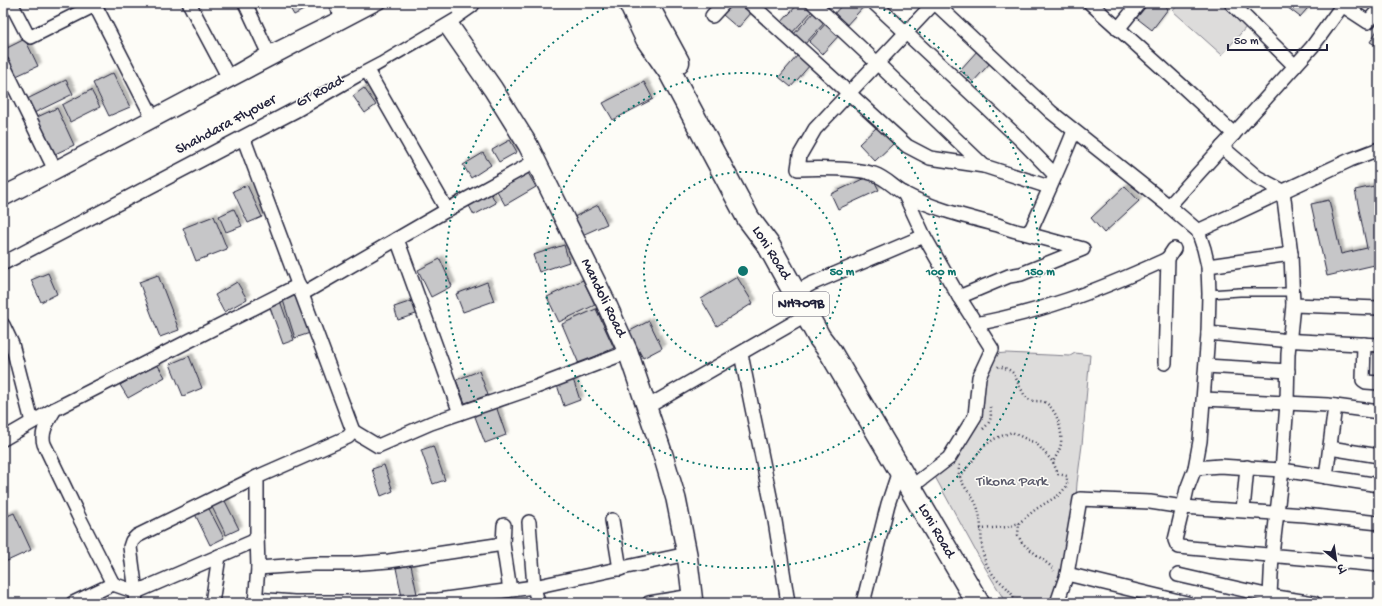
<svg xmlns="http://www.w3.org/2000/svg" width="1382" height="606" font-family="'Gochi Hand','Playpen Sans Deva',sans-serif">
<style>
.green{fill:#dddcdb;stroke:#807f8b}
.building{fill:#c6c6c8;stroke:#22223b;filter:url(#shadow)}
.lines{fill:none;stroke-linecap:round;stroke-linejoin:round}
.lane-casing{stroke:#22223b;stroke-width:10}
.street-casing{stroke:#22223b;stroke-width:16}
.secondary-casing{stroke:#22223b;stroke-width:22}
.primary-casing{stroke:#22223b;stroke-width:24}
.highway-casing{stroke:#22223b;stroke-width:25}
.path{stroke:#22223b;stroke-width:2.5;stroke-dasharray:1 3;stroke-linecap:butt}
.lane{stroke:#fdfcf7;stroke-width:7}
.street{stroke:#fdfcf7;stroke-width:13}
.secondary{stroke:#fdfcf7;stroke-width:19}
.primary{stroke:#fdfcf7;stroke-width:21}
.highway{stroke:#fdfcf7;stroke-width:22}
.highway-bridge-casing{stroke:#22223b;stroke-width:25;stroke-linecap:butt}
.highway-bridge{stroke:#fdfcf7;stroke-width:22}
.ring{fill:none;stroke:#0f766e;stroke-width:2;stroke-dasharray:2 4}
.labels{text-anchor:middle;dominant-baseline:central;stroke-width:3;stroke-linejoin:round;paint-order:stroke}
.shield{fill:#fdfcf7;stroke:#646373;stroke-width:1}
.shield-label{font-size:14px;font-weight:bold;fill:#22223b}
.street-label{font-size:15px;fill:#22223b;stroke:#fdfcf7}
.park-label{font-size:15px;fill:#5a5a6b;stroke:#fdfcf7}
.centre{fill:#0f766e;stroke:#fdfcf7;stroke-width:2}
.ring-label{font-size:12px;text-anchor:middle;font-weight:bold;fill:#0f766e;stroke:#fdfcf7;stroke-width:3;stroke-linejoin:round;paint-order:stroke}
</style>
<defs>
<filter id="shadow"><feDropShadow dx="3.5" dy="-3.5" stdDeviation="1" flood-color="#0004"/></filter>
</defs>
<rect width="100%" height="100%" fill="#fdfcf7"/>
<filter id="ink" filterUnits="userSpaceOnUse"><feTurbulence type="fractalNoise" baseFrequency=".025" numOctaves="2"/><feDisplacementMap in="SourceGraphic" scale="8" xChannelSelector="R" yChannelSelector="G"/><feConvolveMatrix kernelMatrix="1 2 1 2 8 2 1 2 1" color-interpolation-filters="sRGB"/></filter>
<g filter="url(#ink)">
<g class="green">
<polygon points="1179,3 1221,3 1247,26 1222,55 1173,11"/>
<polygon points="1006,353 1070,356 1075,353 1090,355 1082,445 1077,483 1075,513 1055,603 1006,603 980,559 933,473 953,455 980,386 995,354"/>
</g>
<g class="building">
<polygon points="287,3 315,3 315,4 294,15"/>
<polygon points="734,3 741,3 752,12 738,28 723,15"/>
<polygon points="799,3 805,3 813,10 790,35 779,25"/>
<polygon points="844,3 867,3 844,28 831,17"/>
<polygon points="1144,3 1160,3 1168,9 1152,30 1134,16"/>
<polygon points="1284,3 1312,3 1300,17 1283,4"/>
<polygon points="815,11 826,21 803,46 792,36"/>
<polygon points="828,21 841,33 822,54 809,42"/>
<polygon points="1379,27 1379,47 1370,42"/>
<polygon points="25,39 38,66 14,77 3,54 3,50"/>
<polygon points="978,50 991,62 973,82 960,70"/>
<polygon points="798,55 810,65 791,87 779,77"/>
<polygon points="113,73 130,107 109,116 93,83"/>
<polygon points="66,80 73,94 34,113 27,99"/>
<polygon points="644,82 653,99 613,120 603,103"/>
<polygon points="364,88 376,105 365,113 353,96"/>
<polygon points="91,90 100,107 70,122 62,105"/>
<polygon points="57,108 74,145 53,155 35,118"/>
<polygon points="877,127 893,144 875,161 859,144"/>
<polygon points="510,140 517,152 499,162 492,150"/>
<polygon points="483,153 491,165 471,178 463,165"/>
<polygon points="527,171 536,187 505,205 496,189"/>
<polygon points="871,175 879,190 838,209 831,194"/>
<polygon points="247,185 262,217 248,223 233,191"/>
<polygon points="1125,186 1139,201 1104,233 1091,218"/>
<polygon points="1374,186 1379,208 1379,264 1327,276 1311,204 1329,200 1341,254 1367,248 1355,190"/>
<polygon points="489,190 496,203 474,215 467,202"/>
<polygon points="598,205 607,224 580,236 572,218"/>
<polygon points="234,209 242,226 226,232 219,216"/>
<polygon points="214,216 227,249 196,261 183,228"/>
<polygon points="564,245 569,262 539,272 533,255"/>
<polygon points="440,259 452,286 431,297 418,270"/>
<polygon points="48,273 57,294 41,302 31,280"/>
<polygon points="158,275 179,330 160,337 139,282"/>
<polygon points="737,277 753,303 717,326 701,299"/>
<polygon points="583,280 595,305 559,322 547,297"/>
<polygon points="237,282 247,299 224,312 215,295"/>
<polygon points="487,282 494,301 463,312 456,294"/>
<polygon points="297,292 310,333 295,338 282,297"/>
<polygon points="279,298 294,340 283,344 268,302"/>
<polygon points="415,300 419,313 398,320 394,307"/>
<polygon points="596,309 614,348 579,364 562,324"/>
<polygon points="649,321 662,348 643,358 628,332"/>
<polygon points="189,356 202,388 183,396 170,364"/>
<polygon points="157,364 165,377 128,398 120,385"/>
<polygon points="479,371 488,395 465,403 456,380"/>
<polygon points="573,379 580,400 564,406 557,385"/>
<polygon points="496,406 506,435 485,443 474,414"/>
<polygon points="433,446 445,480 433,484 421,450"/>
<polygon points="384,465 393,491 381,496 372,469"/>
<polygon points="223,497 239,529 226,535 210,503"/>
<polygon points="206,503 224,538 210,545 193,510"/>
<polygon points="14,513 31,550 3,563 3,518"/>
<polygon points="411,565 417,594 402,597 396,568"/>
<polygon points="505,591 507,603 494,603 492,593"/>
</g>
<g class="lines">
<defs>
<polyline id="lane" points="1209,294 1240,292 1292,292"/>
<g id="street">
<polyline points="11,3 27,34 31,37 95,5"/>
<polyline points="94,3 154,120"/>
<polyline points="189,3 230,80"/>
<polyline points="245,3 273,63"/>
<polyline points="335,3 344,20"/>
<polyline points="750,3 907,146 930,158 984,166"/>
<polyline points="813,3 877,63 984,166 1049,187"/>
<polyline points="874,3 1022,141 1055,175"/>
<path d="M934,3L815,129L800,155L798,169C817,168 857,168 874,174C886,178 894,188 905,194C933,209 967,217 998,225C1006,228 1018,233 1027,233L1032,228C1046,196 1061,164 1074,131"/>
<polyline points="935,3 1051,112 1169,206 1198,231 1204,249 1208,266 1209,294 1208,333 1281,340 1379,345"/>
<polyline points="1090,3 1180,84 1234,134"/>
<polyline points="1231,3 1295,66"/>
<polyline points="1339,3 1368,22 1379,9"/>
<polyline points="712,16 724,3"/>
<polyline points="1118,29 1139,3"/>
<polyline points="3,64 56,172"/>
<polyline points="365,67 447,210"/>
<polyline points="904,193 924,236 959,297 992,349 979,377 975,416 949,458 919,481 910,487"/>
<polyline points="1169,206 1295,66 1312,47 1344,3"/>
<polyline points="1198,231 1350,160 1379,149"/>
<polyline points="397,239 460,413"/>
<polyline points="1208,266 1291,254"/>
<polyline points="795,293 811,284 924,236"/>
<polyline points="302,294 447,210 536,161"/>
<polyline points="959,297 1009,276 1021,274 1083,249 1024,233"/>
<polyline points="1293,305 1379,308"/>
<path d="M976,324C1007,318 1038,310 1067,300C1100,289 1132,275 1163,261L1168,258L1174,249"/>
<polyline points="3,325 12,344 32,422"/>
<polyline points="1364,344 1363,380 1366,382 1379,383"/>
<polyline points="741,354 775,521 788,603"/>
<polyline points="1165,363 1168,258"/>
<polyline points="1206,366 1288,371"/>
<polyline points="1204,399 1328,405 1379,412"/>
<polyline points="647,407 807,315"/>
<path d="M55,409C49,420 40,431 44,444L78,515L113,584"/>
<polyline points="353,431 378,446 431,423 536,387 628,352"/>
<polyline points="3,439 55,409 299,285"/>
<polyline points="1330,448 1379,456"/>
<polyline points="1195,468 1220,466 1282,470 1287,403 1288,354 1293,305 1291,254 1283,191 1257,177 1222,147"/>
<polyline points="1326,477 1335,406"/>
<polyline points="1243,510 1247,467"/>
<polyline points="612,520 620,569"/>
<polyline points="529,522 534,587 538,603"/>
<polyline points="1379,523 1305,515 1183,507 1175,540 1177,545 1179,547 1379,565"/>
<polyline points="504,525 503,544 510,590"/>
<polyline points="258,568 314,564 350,564 389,561 503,544"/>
<polyline points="1067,574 1187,603"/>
<polyline points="1178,575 1270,596 1314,603"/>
<polyline points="1270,596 1272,555 1282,470 1379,485"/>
<polyline points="255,599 294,602 393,602 438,600 534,587 687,554"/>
<polyline points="73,603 113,584 136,592 254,541 257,535 257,477 348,437 353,431 242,134"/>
<polyline points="135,603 136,592 130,547 132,541 137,536 257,477"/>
<polyline points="212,603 219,556"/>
<polyline points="255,603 258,568 257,535"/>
<polyline points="649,603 692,596"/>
<polyline points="863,603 888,504 900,468"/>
<polyline points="1057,603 1067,574 1080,499 1150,502 1183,507 1187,489 1195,468 1200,441 1208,333"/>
</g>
<polyline id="secondary" points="445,20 493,89 528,145 606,303 628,352 663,455 676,499 687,554 693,603"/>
<g id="primary">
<polyline points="3,198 56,172 230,80 270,57 379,3"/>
<polyline points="3,259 294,107 445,20 469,3"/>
</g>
<g id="highway">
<polyline points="630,3 647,39 670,72 748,218 769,246 819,337 831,353 978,603"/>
<polyline points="646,3 678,62"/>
</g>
</defs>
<use href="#lane" class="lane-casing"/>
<use href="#street" class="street-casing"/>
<use href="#secondary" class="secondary-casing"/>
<use href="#primary" class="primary-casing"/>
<use href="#highway" class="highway-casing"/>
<g class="path">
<path d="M998,367L999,366C1018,372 1013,375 1021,389C1023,392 1024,395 1026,397C1033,404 1040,399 1046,403C1058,411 1064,435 1060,448C1058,453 1055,458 1053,462L1058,474L1067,476V486L1059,495L1036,509L1019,523L1018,535L1022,543L1053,568L1054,571"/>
<path d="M983,429C991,422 992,417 990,407"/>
<path d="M960,465C954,479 971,492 976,504C983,519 980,537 983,553C984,561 990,571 995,577C999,581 1003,584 1007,588C1011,592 1015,601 1021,603"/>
<polyline points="960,477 983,447 994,439 1012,432 1030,441 1035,442 1053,462"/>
<polyline points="980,529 1007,527 1019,523"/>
</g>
<use href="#lane" class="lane"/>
<use href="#street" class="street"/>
<use href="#secondary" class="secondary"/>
<use href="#primary" class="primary"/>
<use href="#highway" class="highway"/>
<defs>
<g id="highway-bridge">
<polyline points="3,221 395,15 413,3"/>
<polyline points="3,242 373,47 447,3"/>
</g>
</defs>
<use href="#highway-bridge" class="highway-bridge-casing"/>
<use href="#highway-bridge" class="highway-bridge"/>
</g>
</g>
<g class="ring">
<circle cx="743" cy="271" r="99"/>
<circle cx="743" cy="271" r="198"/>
<path d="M873 4A297 297 0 1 1 613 4"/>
</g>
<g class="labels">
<rect class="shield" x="773" y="292" width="56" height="24" rx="3"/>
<g class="shield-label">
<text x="801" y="304">NH709B</text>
</g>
<g class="street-label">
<text transform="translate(320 92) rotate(-29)">GT Road</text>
<text transform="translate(226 125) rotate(-28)">Shahdara Flyover</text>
<text transform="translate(771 253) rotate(58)">Loni Road</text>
<text transform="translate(603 298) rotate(64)">Mandoli Road</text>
<text transform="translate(936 531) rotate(60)">Loni Road</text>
</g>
<g class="park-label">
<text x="1012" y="482">Tikona Park</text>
</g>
</g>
<circle cx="743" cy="271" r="6" class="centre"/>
<g class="ring-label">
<text x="842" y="275">50 m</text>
<text x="941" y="275">100 m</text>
<text x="1040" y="275">150 m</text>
</g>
<rect width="1382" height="606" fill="none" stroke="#fdfcf7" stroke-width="16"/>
<rect x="8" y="8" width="1366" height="590" fill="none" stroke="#22223b" stroke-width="1.5" filter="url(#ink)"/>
<g transform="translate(1336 560) rotate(150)" stroke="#fdfcf7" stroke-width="3" paint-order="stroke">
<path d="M0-3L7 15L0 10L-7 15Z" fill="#22223b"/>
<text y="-6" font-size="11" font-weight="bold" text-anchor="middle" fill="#22223b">उ</text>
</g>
<path d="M1228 44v6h99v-6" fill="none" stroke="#22223b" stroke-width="2"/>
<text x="1234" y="44" font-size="12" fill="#22223b" stroke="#fdfcf7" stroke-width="3" paint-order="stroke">50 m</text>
</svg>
